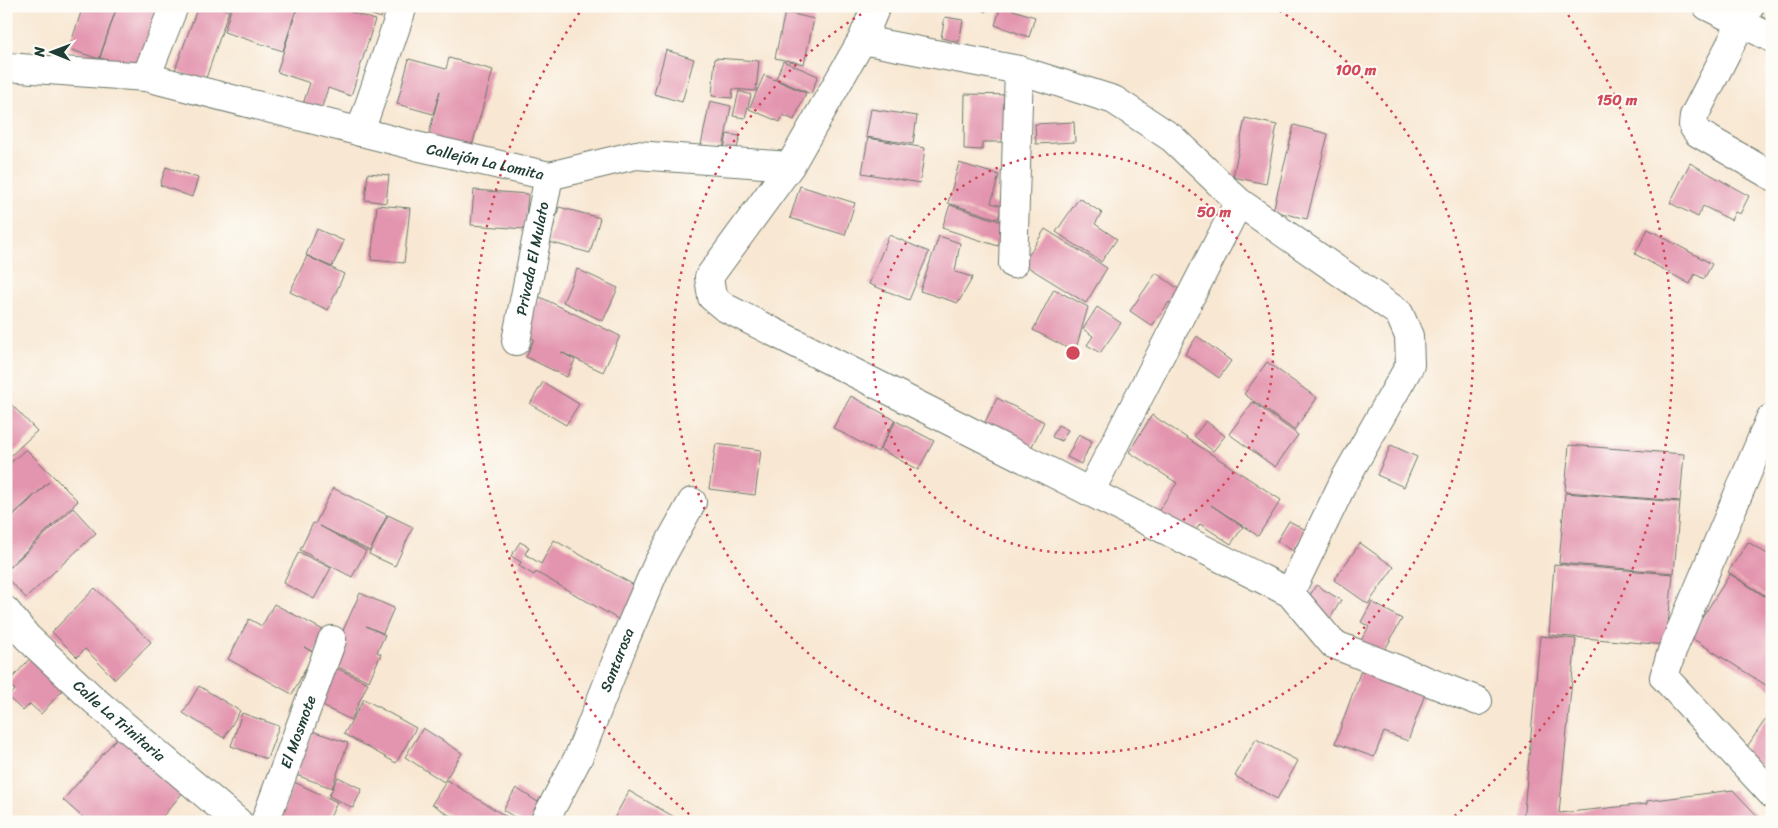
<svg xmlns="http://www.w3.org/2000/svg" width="1778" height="828" font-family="Sriracha,sans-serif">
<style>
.building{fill:#e394ae}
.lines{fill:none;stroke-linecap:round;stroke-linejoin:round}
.minor-casing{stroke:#6b786b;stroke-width:30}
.minor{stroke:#fff;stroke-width:28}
.ring{fill:none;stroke:#d1495b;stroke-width:2.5;stroke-dasharray:2.5 5}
.labels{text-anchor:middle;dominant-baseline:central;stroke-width:4;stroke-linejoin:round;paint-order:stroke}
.street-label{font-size:15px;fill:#1f3d34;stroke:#fdfcf7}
.centre{fill:#d1495b;stroke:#fdfcf7;stroke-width:2.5}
.ring-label{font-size:15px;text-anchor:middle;font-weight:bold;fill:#d1495b;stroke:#fdfcf7;stroke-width:4;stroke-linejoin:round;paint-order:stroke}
</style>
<rect width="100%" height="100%" fill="#fdfcf7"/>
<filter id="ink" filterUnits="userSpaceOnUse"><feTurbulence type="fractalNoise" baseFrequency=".02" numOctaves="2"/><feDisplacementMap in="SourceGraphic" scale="10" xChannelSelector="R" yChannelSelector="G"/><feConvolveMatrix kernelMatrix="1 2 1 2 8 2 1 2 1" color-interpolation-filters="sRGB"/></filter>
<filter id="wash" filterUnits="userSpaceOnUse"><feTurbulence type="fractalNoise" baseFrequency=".0096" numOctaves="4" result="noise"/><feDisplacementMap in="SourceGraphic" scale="20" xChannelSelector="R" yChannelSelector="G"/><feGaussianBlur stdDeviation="1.12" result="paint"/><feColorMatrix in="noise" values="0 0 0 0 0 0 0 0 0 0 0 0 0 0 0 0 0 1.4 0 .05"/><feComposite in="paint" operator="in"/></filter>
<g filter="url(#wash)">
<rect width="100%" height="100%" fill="#f8e7d2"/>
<g id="blocks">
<g class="building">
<polygon points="83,6 117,6 99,59 69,49"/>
<polygon points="117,6 163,6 141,71 100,58"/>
<polygon points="198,6 217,6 229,11 205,81 175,70"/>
<polygon points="232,6 297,6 283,51 224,32"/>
<polygon points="298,6 333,6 375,20 351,96 328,88 320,113 302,107 310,83 277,72"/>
<polygon points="346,6 385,6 381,18"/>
<polygon points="978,6 989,6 985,12"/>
<polygon points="1001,6 1035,17 1029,37 995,25"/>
<polygon points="785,12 814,19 804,64 775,58"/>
<polygon points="945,17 963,20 959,42 941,38"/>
<polygon points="666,50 694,59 682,102 654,94"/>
<polygon points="449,58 493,70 470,153 427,141 440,91 433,114 397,104 409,59 446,69"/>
<polygon points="715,58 759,61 756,91 733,89 732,98 712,96"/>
<polygon points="783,61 818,76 811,94 776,79"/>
<polygon points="764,75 806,93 794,120 783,115 780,122 749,109"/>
<polygon points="739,91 751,95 745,118 733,116"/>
<polygon points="965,94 1012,95 1004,142 982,142 982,150 964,149"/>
<polygon points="710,101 731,106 723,149 701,145"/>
<polygon points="871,109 917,116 913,144 866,137"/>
<polygon points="1245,118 1277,125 1266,184 1233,177"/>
<polygon points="1074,122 1075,142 1036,144 1035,124"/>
<polygon points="1294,125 1328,134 1307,219 1273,211"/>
<polygon points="727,134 740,136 736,152 724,150"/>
<polygon points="868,138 925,148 920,183 862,173"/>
<polygon points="959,163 999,175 991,203 1002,206 998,219 948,203"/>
<polygon points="1690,163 1749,196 1740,214 1735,212 1731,220 1703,206 1698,217 1670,203"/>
<polygon points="166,167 198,178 192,197 160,185"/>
<polygon points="368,173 389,175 386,203 365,200"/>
<polygon points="800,186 855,203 845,235 790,218"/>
<polygon points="474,190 528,194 525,229 471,225"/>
<polygon points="1079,198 1102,213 1095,224 1117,239 1101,262 1056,232"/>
<polygon points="377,205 410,208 404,263 371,260"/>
<polygon points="950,205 1005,223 998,246 942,228"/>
<polygon points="559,207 600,218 590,253 549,242"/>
<polygon points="317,229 344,241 332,267 306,255"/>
<polygon points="1045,229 1107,268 1086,303 1023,264"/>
<polygon points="1648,229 1712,264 1704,279 1695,274 1690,284 1635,254"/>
<polygon points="889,235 929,252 909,300 869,284"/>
<polygon points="939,236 960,243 955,272 973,277 958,303 920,291"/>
<polygon points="307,256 344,274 328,310 290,292"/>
<polygon points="577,269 618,288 603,321 563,302"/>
<polygon points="1156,273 1186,294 1177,307 1169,302 1152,326 1130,311"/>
<polygon points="1054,289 1088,307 1075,352 1033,330"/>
<polygon points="540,297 620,336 603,372 561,352 575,360 567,377 526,357 534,339 523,334"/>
<polygon points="1097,307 1121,323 1100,353 1087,345 1093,336 1083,329"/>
<polygon points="1197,336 1231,361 1219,378 1185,354"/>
<polygon points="1267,362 1317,398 1294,430 1244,394"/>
<polygon points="543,382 579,404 566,425 530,404"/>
<polygon points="851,396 895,420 878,452 833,428"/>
<polygon points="997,398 1044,422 1028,454 981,430"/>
<polygon points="6,399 37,431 6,460"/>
<polygon points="1253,402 1298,435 1275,467 1229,434"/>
<polygon points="1152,415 1281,500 1258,536 1211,505 1243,527 1231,544 1200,524 1192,536 1157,513 1177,483 1129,452"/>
<polygon points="896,421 934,441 918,470 880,449"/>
<polygon points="1206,421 1225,436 1213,451 1194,436"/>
<polygon points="1058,425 1068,430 1062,441 1052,437"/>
<polygon points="1079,434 1092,441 1081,464 1067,457"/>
<polygon points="716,444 761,450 755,495 709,489"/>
<polygon points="1391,445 1417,457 1404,487 1377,475"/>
<polygon points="1569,445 1684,454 1680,501 1565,492"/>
<polygon points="26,449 78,501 6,570 6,523 50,481 6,521 6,467"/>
<polygon points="333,488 387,515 370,551 320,526 366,551 352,577 300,550 313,523 315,524"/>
<polygon points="1565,493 1680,502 1674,573 1559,563"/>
<polygon points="73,508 96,533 26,598 6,577 6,571"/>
<polygon points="388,515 413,527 395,566 369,554"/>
<polygon points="1289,521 1306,530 1293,551 1277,541"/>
<polygon points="554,540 641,589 623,622 536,572 534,575 519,566 521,562 511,556 520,542 529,547 525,554 541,564"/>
<polygon points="1748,542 1772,557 1772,600 1728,572"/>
<polygon points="1360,543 1394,567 1368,604 1334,580"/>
<polygon points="299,552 331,568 314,599 283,583"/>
<polygon points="1554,564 1673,574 1666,645 1549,635"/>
<polygon points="1730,574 1772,601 1772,689 1690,637"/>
<polygon points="1316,585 1341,600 1330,619 1305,604"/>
<polygon points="95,588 151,642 115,679 85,649 77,657 52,632"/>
<polygon points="360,593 394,608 383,633 366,626 385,635 377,652 381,654 369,681 327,662 341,635"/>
<polygon points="1372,602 1402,619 1383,653 1361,640 1369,627 1361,622"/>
<polygon points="274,604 327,632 315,653 304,647 314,653 292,694 228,659 249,619 262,626"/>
<polygon points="1540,636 1576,639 1559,813 1647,804 1647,801 1733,790 1763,822 1523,822"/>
<polygon points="34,654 67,685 41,714 30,704 23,711 8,697 15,690 8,683"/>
<polygon points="334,667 368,683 351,720 316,703"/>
<polygon points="1361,670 1425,694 1408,741 1384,732 1374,757 1335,743"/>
<polygon points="199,686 240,711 224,738 183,713"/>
<polygon points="364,699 416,728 396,763 344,734"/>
<polygon points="1772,710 1772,773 1742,754"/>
<polygon points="242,713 279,726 267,759 231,746"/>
<polygon points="423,728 462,753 444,782 405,757"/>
<polygon points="312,731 348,743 332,788 296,775"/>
<polygon points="122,732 185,790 158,822 88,822 63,800"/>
<polygon points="1256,739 1298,761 1277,799 1235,776"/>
<polygon points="338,777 362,789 353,808 329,796"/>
<polygon points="447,780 515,822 460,822 432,804"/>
<polygon points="294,782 337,802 328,822 279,822"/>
<polygon points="516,788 541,804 530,822 522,822 503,810"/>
<polygon points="629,791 683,822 612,822"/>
<polygon points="445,814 458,822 440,822"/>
</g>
</g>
</g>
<g filter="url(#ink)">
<use href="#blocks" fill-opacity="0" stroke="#6b786b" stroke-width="1"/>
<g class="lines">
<defs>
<g id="minor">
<polyline points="1707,6 1772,38"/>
<polyline points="1750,6 1694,116 1693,126 1698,133 1772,176"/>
<polyline points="862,40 1019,70 1114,100 1172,138 1239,202 1399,313 1409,336 1410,365 1345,479 1290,593"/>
<path id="s1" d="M6,67L146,77L416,146L549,176L636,155L790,166L862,40L876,6"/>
<polyline points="146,77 174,6"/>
<polyline points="360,132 403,6"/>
<polyline points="790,166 709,277 712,297 724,307 1290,593 1333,644 1478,701"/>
<polyline points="1013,264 1019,70"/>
<path id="s2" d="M516,341L549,176"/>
<polyline points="1770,419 1672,651 1664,677 1772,794"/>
<polyline points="1090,492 1239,202"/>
<path id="s3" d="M6,611L27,637L94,700L238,822"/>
<path id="s4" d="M265,822L332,640"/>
<path id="s5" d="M544,822L579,756L626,637L657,565L692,502"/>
</g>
</defs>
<use href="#minor" class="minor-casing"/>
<use href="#minor" class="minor"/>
</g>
</g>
<g class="ring">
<circle cx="1073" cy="353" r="200"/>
<path d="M1273 7A400 400 0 1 1 873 7"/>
<path d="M695 819A600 600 0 0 1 582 9M1564 9A600 600 0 0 1 1451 819"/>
</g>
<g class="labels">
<g class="street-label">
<text stroke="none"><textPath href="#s1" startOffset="490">Callejón La Lomita</textPath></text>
<text stroke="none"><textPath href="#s2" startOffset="84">Privada El Mulato</textPath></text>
<text stroke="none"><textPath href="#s5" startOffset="178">Santarosa</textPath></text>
<text stroke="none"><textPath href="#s3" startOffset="158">Calle La Trinitaria</textPath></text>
<text stroke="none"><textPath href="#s4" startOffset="96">El Mosmote</textPath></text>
</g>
</g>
<circle cx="1073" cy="353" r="8" class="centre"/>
<g class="ring-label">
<text x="1356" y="75">100 m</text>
<text x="1617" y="105">150 m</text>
<text x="1214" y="217">50 m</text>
</g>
<rect width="1778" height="828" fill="none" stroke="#fdfcf7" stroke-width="25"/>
<g transform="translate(52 52) rotate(271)" stroke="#fdfcf7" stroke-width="4" paint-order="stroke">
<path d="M0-4L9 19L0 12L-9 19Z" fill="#1f3d34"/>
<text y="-8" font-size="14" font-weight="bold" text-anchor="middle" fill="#1f3d34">N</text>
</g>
</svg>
